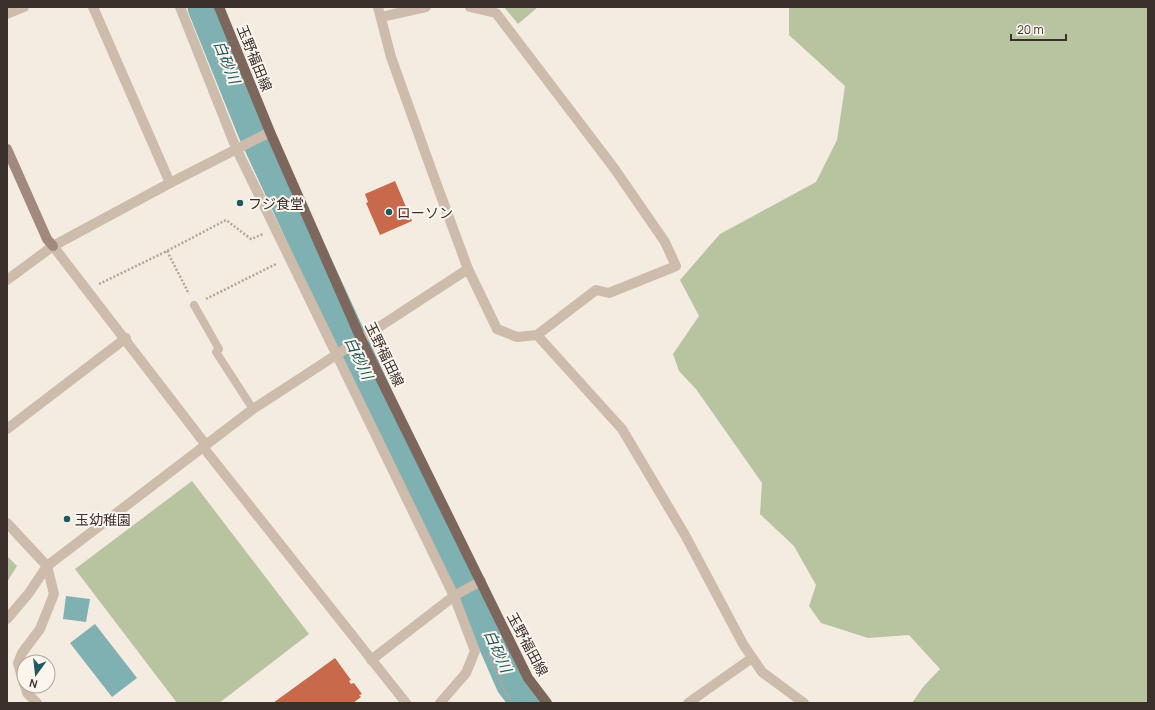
<svg xmlns="http://www.w3.org/2000/svg" width="1155" height="710" font-family="Manrope,'Noto Sans JP',sans-serif">
<style>
.green{fill:#b8c4a0}
.water{fill:#7fb0b2}
.lines{fill:none;stroke-linecap:round;stroke-linejoin:round}
.river{stroke:#7fb0b2;stroke-width:33}
.building{fill:#c8694b}
.path{stroke:#b9a596;stroke-width:2.5;stroke-dasharray:2 2;stroke-linecap:butt}
.lane{stroke:#cdbbac;stroke-width:8}
.street{stroke:#cdbbac;stroke-width:10}
.secondary{stroke:#a18a7d;stroke-width:10}
.primary{stroke:#7d675c;stroke-width:10}
.poi-dot{fill:#1f5a5e;stroke:#fbf5ee;stroke-width:1.5}
.labels{text-anchor:middle;dominant-baseline:central;stroke-width:4;stroke-linejoin:round;paint-order:stroke}
.street-label{font-size:14px;fill:#3b302b;stroke:#fbf5ee}
.poi-label{font-size:14px;fill:#3b302b;stroke:#fbf5ee;text-anchor:start}
.water-label{font-size:15px;font-style:italic;fill:#1f5a5e;stroke:#fbf5ee}
</style>
<rect width="100%" height="100%" fill="#f4ebe1"/>
<g class="green">
<polygon points="504,7 538,7 518,24"/>
<polygon points="789,7 1148,7 1148,703 912,703 923,687 940,669 909,635 868,638 821,623 809,606 816,585 794,546 760,514 762,483 696,389 679,371 673,354 699,316 680,280 720,234 816,182 837,140 845,86 789,35"/>
<polygon points="192,481 309,634 219,703 177,703 75,569"/>
<polygon points="7,556 17,566 7,582"/>
</g>
<g class="water">
<polygon points="66,596 90,599 86,622 63,619"/>
<polygon points="95,624 137,678 112,697 70,643"/>
</g>
<g class="lines">
<polyline class="river" points="204,7 254,131 383,410 473,594 512,683 527,703"/>
</g>
<g class="building">
<polygon points="395,181 412,221 380,235 366,203 368,202 365,194"/>
<polygon points="335,658 351,680 349,681 351,684 354,683 362,694 359,695 361,697 353,703 273,703"/>
</g>
<g class="lines">
<g class="path">
<polyline points="167,251 189,294"/>
<polyline points="99,284 167,251 226,220 251,239 263,234"/>
<polyline points="206,299 276,264"/>
<polyline points="489,655 505,692 513,703"/>
</g>
<polyline class="lane" points="194,305 219,349 216,352 253,409"/>
<g class="street">
<polyline points="93,7 170,183"/>
<polyline points="180,7 236,148 454,596 475,651 466,673 440,703"/>
<polyline points="378,7 391,57 434,177 468,269 497,329 517,337 537,335 596,290 609,293 676,266 665,242 614,168 496,13 470,7"/>
<polyline points="7,14 24,7"/>
<polyline points="381,17 426,7"/>
<polyline points="53,246 206,445"/>
<polyline points="7,280 53,246 170,183 270,132"/>
<polyline points="537,335 622,429 685,535 743,644 762,672 804,703"/>
<polyline points="7,429 126,338"/>
<polyline points="203,447 406,703"/>
<polyline points="7,523 47,566 54,594 40,629 22,653 18,663 24,684"/>
<polyline points="7,619 29,593 47,566 253,409 468,269"/>
<polyline points="371,660 454,596 481,581"/>
<polyline points="25,686 27,693 37,703"/>
<polyline points="688,703 752,658"/>
</g>
<polyline class="secondary" points="7,149 47,239 53,246"/>
<polyline class="primary" points="219,7 270,132 361,339 528,678 547,703"/>
</g>
<g class="poi-dot">
<circle cx="240" cy="203" r="4"/>
<circle cx="389" cy="212" r="4"/>
<circle cx="67" cy="519" r="4"/>
</g>
<g class="labels">
<g class="street-label">
<text transform="translate(255 58) rotate(68)">玉野福田線</text>
<text transform="translate(385 354) rotate(64)">玉野福田線</text>
<text transform="translate(528 644) rotate(62)">玉野福田線</text>
</g>
<g class="poi-label">
<text x="248" y="203">フジ食堂</text>
<text x="397" y="212">ローソン</text>
<text x="75" y="519">玉幼稚園</text>
</g>
<g class="water-label">
<text transform="translate(227 62) rotate(68)">白砂川</text>
<text transform="translate(359 358) rotate(65)">白砂川</text>
<text transform="translate(498 651) rotate(66)">白砂川</text>
</g>
</g>
<rect width="1155" height="710" fill="none" stroke="#3b302b" stroke-width="16"/>
<g transform="translate(36 674) rotate(195)"><circle r="19" fill="#fbf5ee" stroke="#aea6a0"/>
<path d="M0-3L7 15L0 10L-7 15Z" fill="#1f5a5e"/>
<text y="-6" font-size="11" font-weight="bold" text-anchor="middle" fill="#3b302b">N</text>
</g>
<path d="M1011 34v6h55v-6" fill="none" stroke="#3b302b" stroke-width="2"/>
<text x="1017" y="34" font-size="12" fill="#3b302b" stroke="#fbf5ee" stroke-width="3" paint-order="stroke">20 m</text>
</svg>
